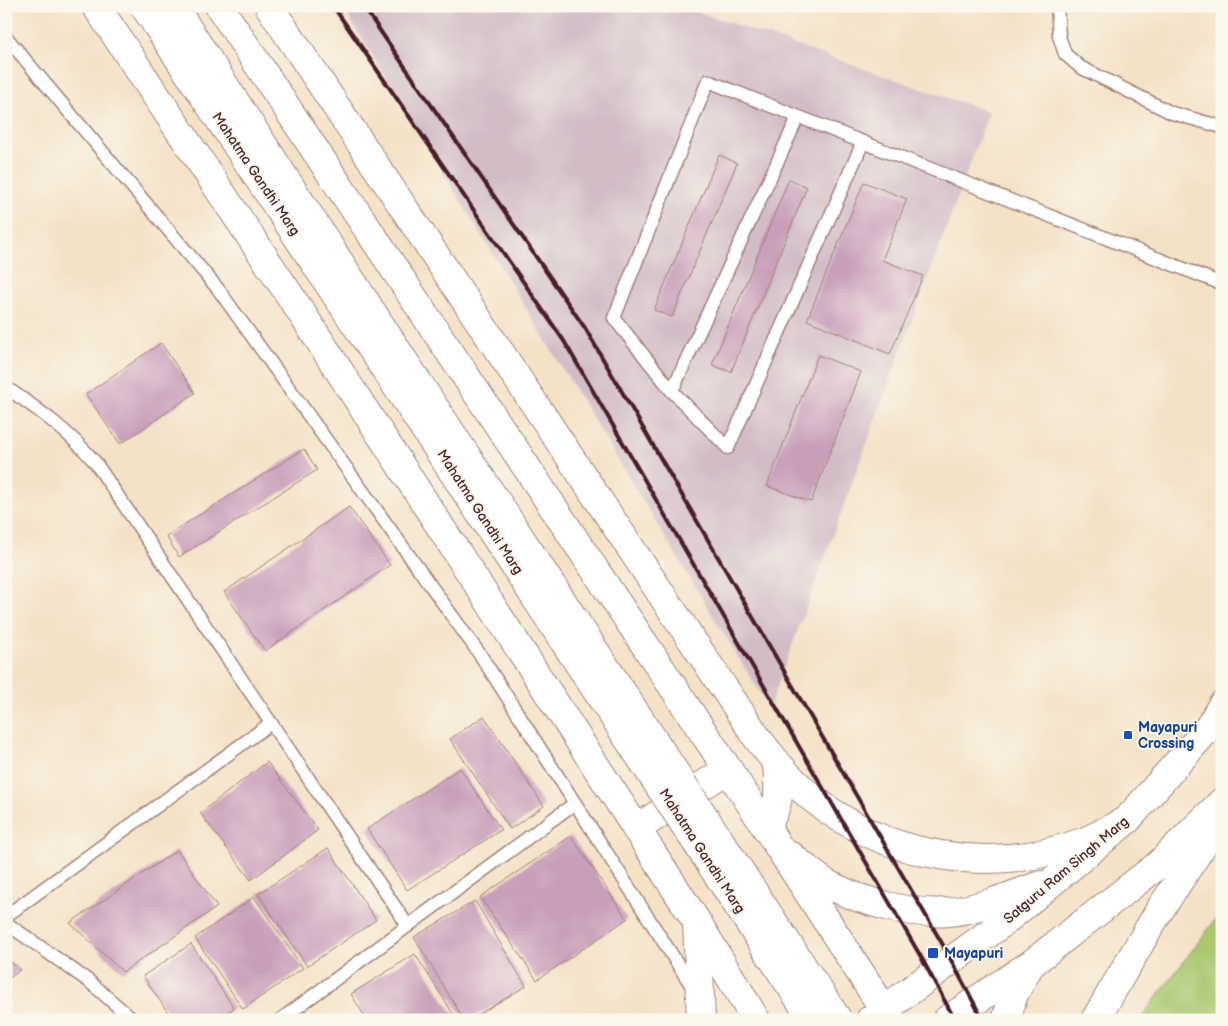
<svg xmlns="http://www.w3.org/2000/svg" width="1228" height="1026" font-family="'Balsamiq Sans',sans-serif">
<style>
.industrial{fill:#d2bdc7}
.green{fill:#a9c870;stroke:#7a744e}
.building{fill:#c89eba}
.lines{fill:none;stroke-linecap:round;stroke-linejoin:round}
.lane-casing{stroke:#9f8079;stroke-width:15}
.secondary-casing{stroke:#9f8079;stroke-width:30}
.lane{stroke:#fff;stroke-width:12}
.secondary{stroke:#fff;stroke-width:28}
.rail{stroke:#4a1f2b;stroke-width:4}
.primary-bridge-casing{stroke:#9f8079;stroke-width:30;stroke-linecap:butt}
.primary-bridge{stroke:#fff;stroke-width:28}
.transit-dot{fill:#1a4fb4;stroke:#fbf7ec;stroke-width:2}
.labels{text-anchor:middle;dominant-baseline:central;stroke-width:4;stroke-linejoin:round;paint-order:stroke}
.street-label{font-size:14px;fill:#4a1f2b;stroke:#fbf7ec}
.transit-label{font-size:14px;font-weight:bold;fill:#164399;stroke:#fbf7ec;text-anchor:start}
</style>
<rect width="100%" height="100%" fill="#fbf7ec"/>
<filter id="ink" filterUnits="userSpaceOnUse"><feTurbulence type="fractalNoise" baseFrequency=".02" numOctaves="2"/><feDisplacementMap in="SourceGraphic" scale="10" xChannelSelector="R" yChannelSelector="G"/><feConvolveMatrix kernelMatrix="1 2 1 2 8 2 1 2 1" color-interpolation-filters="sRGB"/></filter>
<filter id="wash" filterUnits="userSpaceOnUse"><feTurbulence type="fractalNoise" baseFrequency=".0096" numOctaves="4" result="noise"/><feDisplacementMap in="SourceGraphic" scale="20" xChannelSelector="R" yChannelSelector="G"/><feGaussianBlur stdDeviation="1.12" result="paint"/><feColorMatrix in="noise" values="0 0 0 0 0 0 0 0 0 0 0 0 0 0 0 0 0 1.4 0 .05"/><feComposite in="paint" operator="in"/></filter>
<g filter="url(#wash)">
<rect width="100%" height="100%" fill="#f4e2c7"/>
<polygon class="industrial" points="342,6 681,6 989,112 769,708"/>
<polygon class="green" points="1222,911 1222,1020 1141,1020 1141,1018"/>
<g id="blocks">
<g class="building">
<polygon points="719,155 737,163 672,317 654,310"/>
<polygon points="789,179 807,187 731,372 712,365"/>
<polygon points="864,182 907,199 882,260 923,276 890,354 807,320"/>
<polygon points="161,343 195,393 120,444 86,394"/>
<polygon points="818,355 861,372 811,502 767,486"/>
<polygon points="304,449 317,470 179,557 166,536"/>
<polygon points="349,507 390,565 265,651 224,592"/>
<polygon points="484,716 544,806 510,829 450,739"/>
<polygon points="267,762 318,830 251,880 200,813"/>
<polygon points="460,768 501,830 407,890 367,829"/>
<polygon points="571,836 627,919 537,980 480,897"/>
<polygon points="328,848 376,920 307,966 258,894"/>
<polygon points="177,850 217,907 123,972 70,923"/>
<polygon points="254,897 303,968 243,1009 195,938"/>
<polygon points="475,901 526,986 469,1020 464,1020 414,937"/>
<polygon points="191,944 234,1008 217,1020 173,1020 143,976"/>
<polygon points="415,954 457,1020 367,1020 351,994"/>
<polygon points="6,958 20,970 6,981"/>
</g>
</g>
</g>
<g filter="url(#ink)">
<use href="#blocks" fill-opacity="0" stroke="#9f8079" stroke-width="1"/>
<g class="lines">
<defs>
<g id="lane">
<polyline points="1057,6 1059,36 1065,54 1080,67 1172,113 1222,127"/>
<polyline points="6,37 218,289 481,656 695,991"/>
<polyline points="798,117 672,391 614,318 708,81 1222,284"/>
<polyline points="672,391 728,448 863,142"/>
<path d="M6,393L8,389C41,411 69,432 95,462L408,926"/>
<polyline points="6,916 271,723"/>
<polyline points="6,923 90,982 133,1020"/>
<polyline points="280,1020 575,803"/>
</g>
<g id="secondary">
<polyline points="96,6 299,309 697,922 756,1020"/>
<polyline points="219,6 741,789 891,1020"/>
<path d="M269,6L758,739C774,760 791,781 811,797C887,859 991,875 1083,842C1098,836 1113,827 1127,820"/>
<path d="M766,827C781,803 779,791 777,764"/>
<polyline points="636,829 728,769"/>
<path d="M791,856C804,866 817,879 831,886C866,903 910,915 949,912C980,909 1012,895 1041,885"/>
<polyline points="697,924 701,1020"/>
<polyline points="870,1020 1004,922 1127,820 1209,727 1222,705"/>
<polyline points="947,1020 1031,964 1158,865 1222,802"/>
<polyline points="1006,1020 1014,994 1029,967"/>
<polyline points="1095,1020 1159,911 1218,822"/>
</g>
</defs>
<use href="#lane" class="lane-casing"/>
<use href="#secondary" class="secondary-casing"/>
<use href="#lane" class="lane"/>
<use href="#secondary" class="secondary"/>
<g class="rail">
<polyline points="333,6 564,341 921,957 955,1020"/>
<polyline points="363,6 585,328 943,945 983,1020"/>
</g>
<defs>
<g id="primary-bridge">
<polyline points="144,6 374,352 813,1020"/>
<polyline points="173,6 392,343 838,1020"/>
</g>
</defs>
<use href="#primary-bridge" class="primary-bridge-casing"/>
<use href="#primary-bridge" class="primary-bridge"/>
</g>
</g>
<g class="transit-dot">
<rect x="1123" y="730" width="10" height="10" rx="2.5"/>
<rect x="927" y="947" width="12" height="12" rx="2.5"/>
</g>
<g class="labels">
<g class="street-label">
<text transform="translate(256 174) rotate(56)">Mahatma Gandhi Marg</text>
<text transform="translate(480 512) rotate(57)">Mahatma Gandhi Marg</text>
<text transform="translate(702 851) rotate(57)">Mahatma Gandhi Marg</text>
<text transform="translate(1066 870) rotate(-40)">Satguru Ram Singh Marg</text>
</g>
<g class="transit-label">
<text x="1138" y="727">Mayapuri<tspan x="1138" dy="16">Crossing</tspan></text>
<text x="944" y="953">Mayapuri</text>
</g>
</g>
<rect width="1228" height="1026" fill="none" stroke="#fbf7ec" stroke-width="25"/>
</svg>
